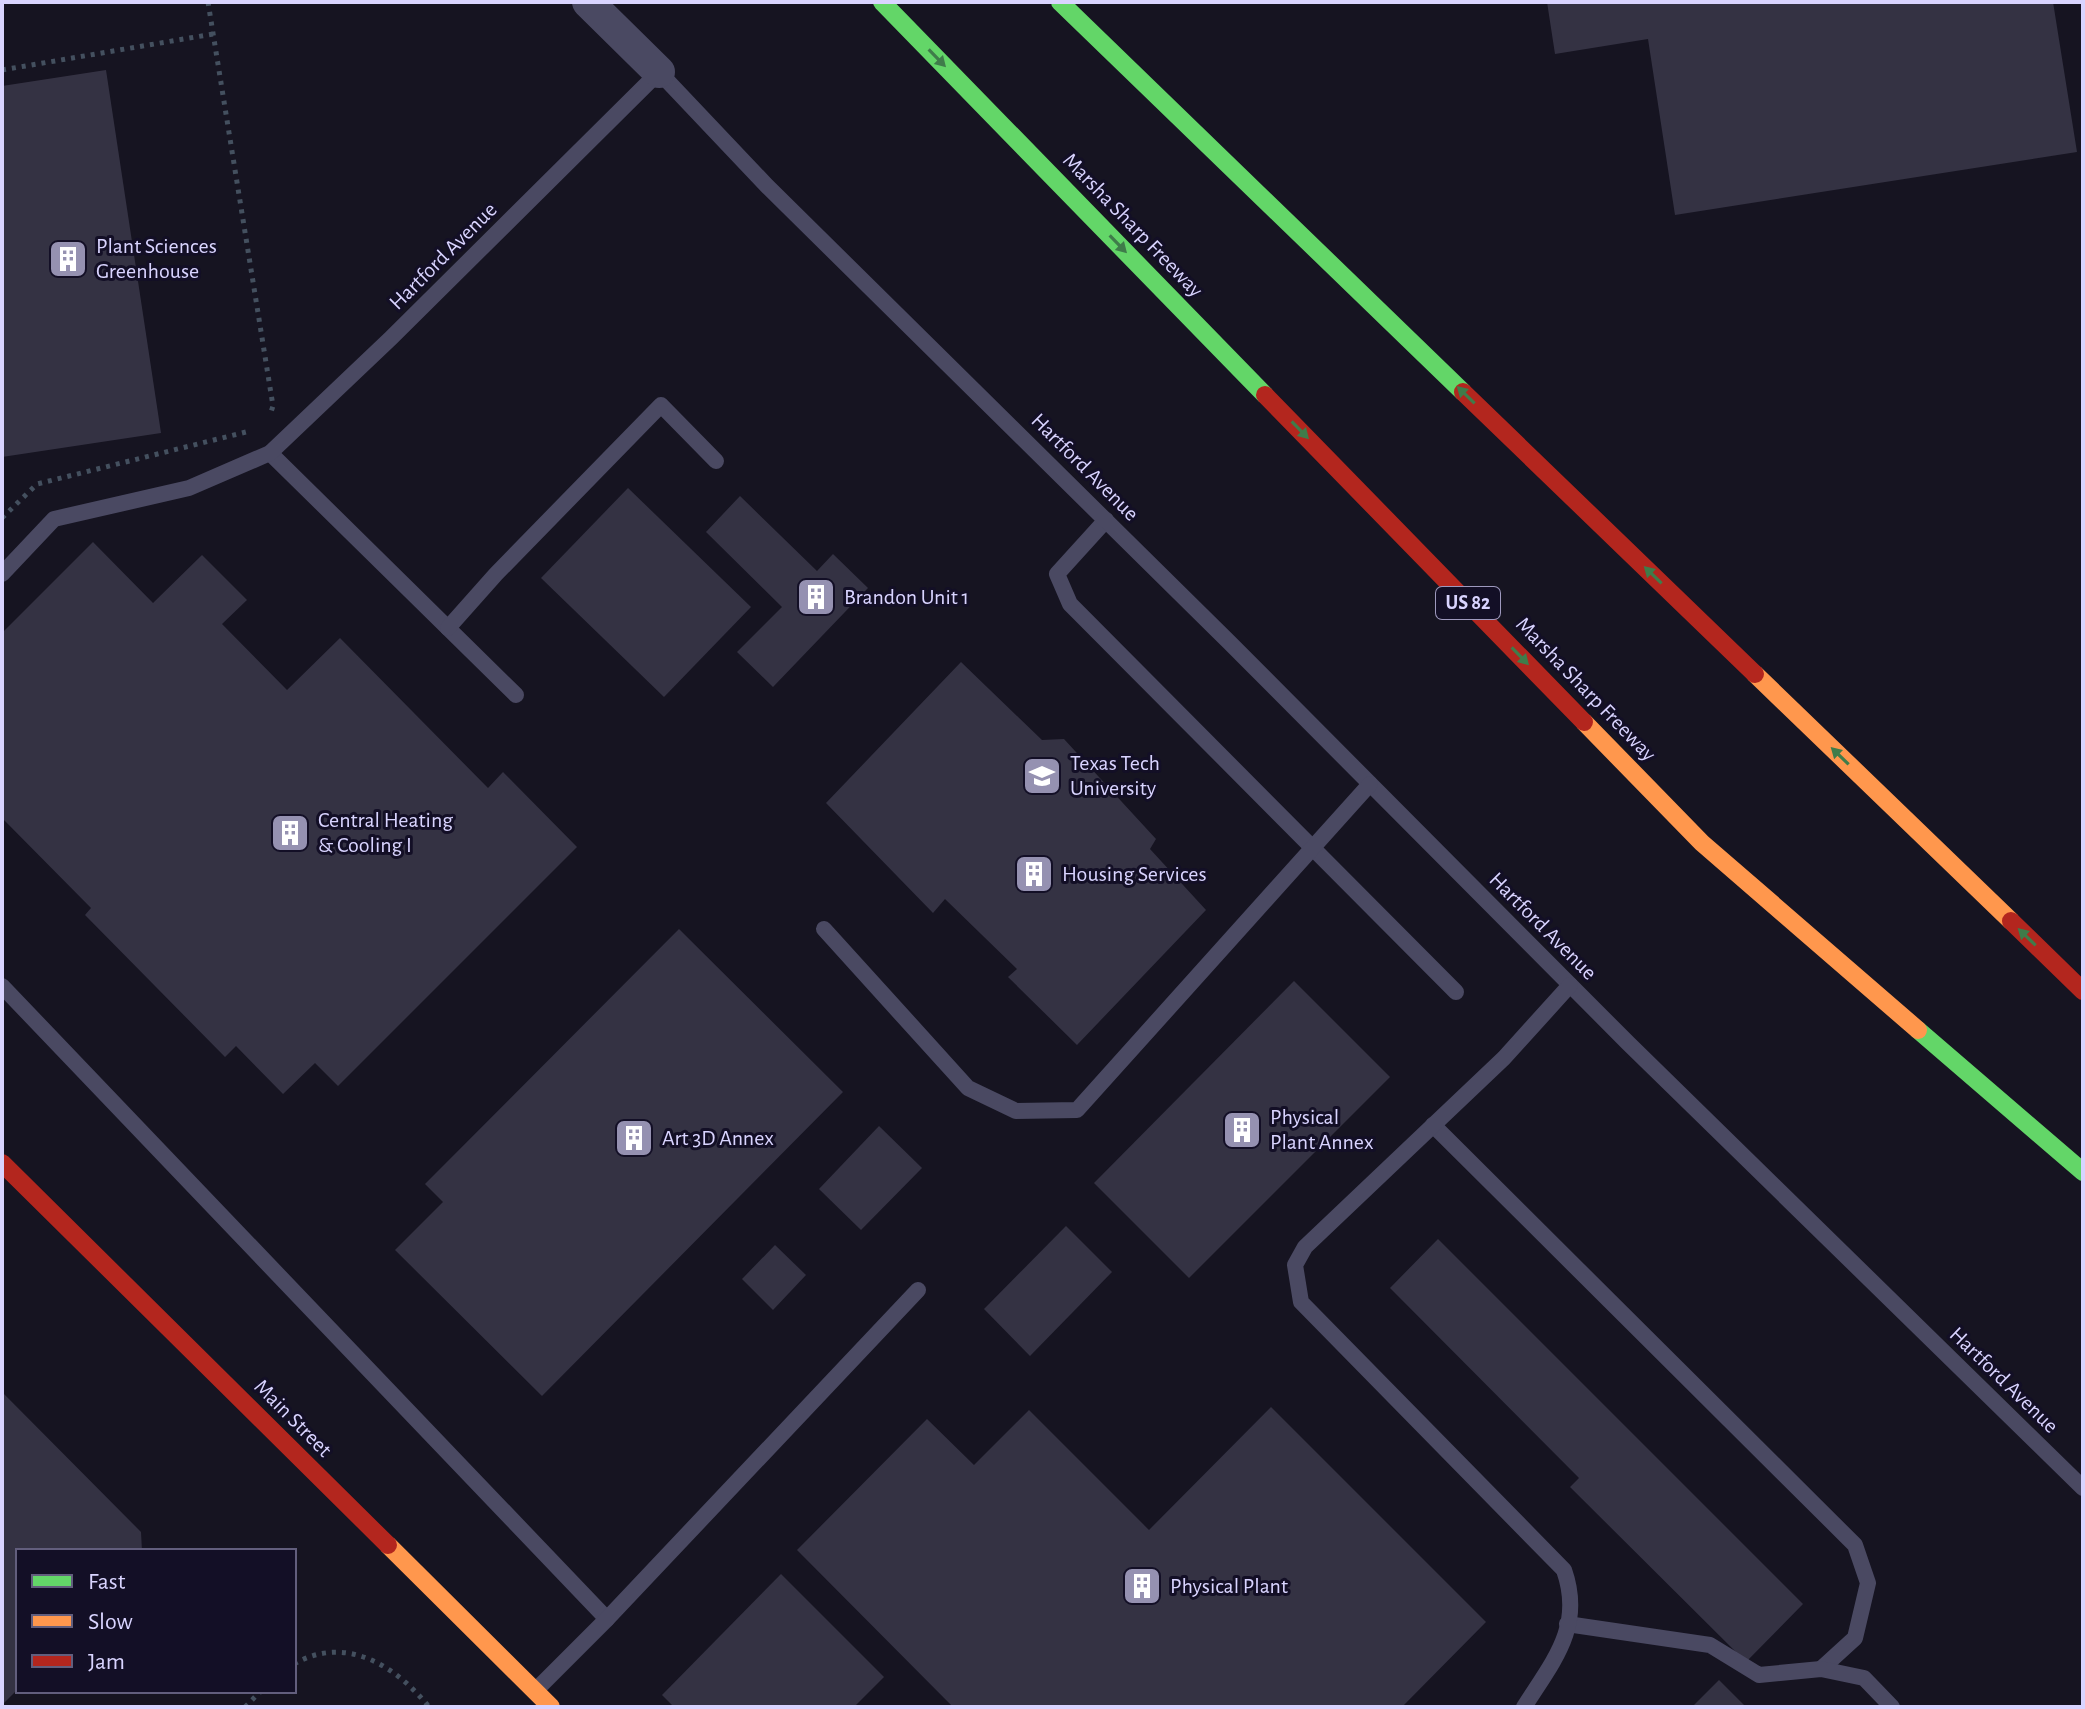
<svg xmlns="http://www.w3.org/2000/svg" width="2085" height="1709" font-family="'Alegreya Sans',sans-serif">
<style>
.building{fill:#343243}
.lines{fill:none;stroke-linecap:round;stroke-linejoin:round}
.path{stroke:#44505f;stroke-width:5;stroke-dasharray:4 6;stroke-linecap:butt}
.lane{stroke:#4a4962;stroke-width:16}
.street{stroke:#4a4962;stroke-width:32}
.fast{stroke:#63d668;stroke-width:18}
.slow{stroke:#ff974d;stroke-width:18}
.jam{stroke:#b3261e;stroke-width:18}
.oneway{fill:#3f7c4a}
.labels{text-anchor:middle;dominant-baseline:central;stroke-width:6;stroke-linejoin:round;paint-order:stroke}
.shield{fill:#130f26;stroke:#9e99be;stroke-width:2}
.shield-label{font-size:20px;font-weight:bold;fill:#d9d4ff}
.street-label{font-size:22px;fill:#d9d4ff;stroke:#130f26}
.poi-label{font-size:22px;fill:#d9d4ff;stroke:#130f26;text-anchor:start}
</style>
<rect width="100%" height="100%" fill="#161421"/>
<g class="building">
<polygon points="1547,2 2053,2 2077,152 1675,215 1648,39 1555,54"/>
<polygon points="106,70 161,433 2,457 2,86"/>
<polygon points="628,488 751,607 664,697 541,578"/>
<polygon points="740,496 817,571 833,554 868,588 773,687 737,652 782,607 706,532"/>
<polygon points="93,542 153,603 202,555 247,600 222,624 287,690 340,638 488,788 503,772 577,847 338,1086 315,1063 283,1094 236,1046 225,1057 85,915 91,908 2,818 2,633"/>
<polygon points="961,662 1042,740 1064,739 1156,839 1150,849 1206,910 1077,1045 1008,977 1017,969 945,899 933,913 826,803"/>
<polygon points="679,929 843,1092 542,1396 395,1250 443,1202 425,1184"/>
<polygon points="1294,981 1390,1077 1189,1278 1094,1183"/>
<polygon points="879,1126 922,1168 861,1230 819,1189"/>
<polygon points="1066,1226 1112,1272 1030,1356 984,1309"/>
<polygon points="1438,1239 1803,1604 1746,1662 1570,1487 1579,1478 1390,1288"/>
<polygon points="775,1245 806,1275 773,1310 742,1279"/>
<polygon points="2,1392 141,1532 142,1551 18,1551 18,1689 2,1705"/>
<polygon points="1271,1407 1486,1622 1402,1707 953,1707 797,1550 927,1419 974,1465 1029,1410 1149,1530"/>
<polygon points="781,1574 884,1677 854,1707 674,1707 662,1695"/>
<polygon points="1719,1680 1746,1707 1692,1707"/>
</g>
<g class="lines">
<g class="path">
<polyline points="208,2 273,406 270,415"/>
<polyline points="2,70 213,34"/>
<polyline points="2,518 37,484 246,432"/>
<path d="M294,1664C346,1634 396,1666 429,1707"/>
<polyline points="245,1707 261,1691"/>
</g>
<g class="lane">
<polyline points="270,453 516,695"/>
<polyline points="1106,520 1057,574 1070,604 1456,992"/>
<polyline points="2,574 54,519 189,488 270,453 391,338 659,72 767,186 1229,642 1628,1043 2083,1488"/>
<polyline points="448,628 496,574 661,405 716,461"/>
<polyline points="824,929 968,1088 1016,1111 1077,1110 1370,784"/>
<polyline points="2,986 607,1619"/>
<polyline points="1433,1125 1855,1545 1868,1583 1855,1638 1821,1669"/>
<polyline points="1567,1624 1710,1645 1759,1675 1821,1669 1864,1678 1892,1707"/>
<polyline points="536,1690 607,1619 918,1290"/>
<path d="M1524,1707C1553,1661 1584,1627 1564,1570L1301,1302L1295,1265L1305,1247L1504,1058L1570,985"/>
</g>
<polyline class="street" points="588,2 659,72"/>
<g class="fast">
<polyline points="882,2 1265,395"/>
<polyline points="1060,2 1463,392"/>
<polyline points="1918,1030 2083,1172"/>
</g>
<g class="slow">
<polyline points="1755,674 2011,921"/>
<polyline points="1584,722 1702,843 1918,1030"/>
<polyline points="388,1545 551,1707"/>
</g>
<g class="jam">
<polyline points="1463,392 1755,674"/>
<polyline points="1265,395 1584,722"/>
<polyline points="2011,921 2083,991"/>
<polyline points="2,1163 388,1545"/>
</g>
</g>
<defs><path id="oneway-solid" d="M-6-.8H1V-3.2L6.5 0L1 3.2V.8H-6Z" transform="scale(2)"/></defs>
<g class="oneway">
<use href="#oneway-solid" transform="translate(937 58) rotate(46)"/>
<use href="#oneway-solid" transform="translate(1118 244) rotate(46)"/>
<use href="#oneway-solid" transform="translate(1466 395) rotate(-136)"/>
<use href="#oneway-solid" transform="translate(1300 430) rotate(46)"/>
<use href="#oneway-solid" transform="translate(1653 575) rotate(-136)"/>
<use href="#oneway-solid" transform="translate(1520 656) rotate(46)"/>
<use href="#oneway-solid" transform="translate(1840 756) rotate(-136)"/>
<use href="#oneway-solid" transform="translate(2027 937) rotate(-136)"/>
</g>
<defs>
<symbol id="building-square" viewBox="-11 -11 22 22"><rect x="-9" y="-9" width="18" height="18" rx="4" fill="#9591b1" stroke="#130f26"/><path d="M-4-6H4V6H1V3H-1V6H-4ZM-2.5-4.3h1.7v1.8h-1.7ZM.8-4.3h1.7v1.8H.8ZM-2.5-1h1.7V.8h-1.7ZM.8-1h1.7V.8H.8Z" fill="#fff"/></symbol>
<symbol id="university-square" viewBox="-11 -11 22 22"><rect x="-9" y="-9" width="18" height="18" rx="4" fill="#9591b1" stroke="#130f26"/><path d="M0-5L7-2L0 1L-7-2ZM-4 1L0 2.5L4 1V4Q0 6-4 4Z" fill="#fff"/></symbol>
</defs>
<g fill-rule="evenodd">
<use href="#building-square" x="46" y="237" width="44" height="44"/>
<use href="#building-square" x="794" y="575" width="44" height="44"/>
<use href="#university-square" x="1020" y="754" width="44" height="44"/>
<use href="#building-square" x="268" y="811" width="44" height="44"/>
<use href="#building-square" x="1012" y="852" width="44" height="44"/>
<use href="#building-square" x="1220" y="1108" width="44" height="44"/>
<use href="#building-square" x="612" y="1116" width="44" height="44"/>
<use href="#building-square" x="1120" y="1564" width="44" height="44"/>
</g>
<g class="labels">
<rect class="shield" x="1436" y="587" width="64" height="32" rx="6"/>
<g class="shield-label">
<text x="1468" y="603">US 82</text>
</g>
<g class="street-label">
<text transform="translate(1133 225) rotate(46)">Marsha Sharp Freeway</text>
<text transform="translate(443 256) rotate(-45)">Hartford Avenue</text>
<text transform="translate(1085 467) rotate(45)">Hartford Avenue</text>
<text transform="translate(1586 689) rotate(46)">Marsha Sharp Freeway</text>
<text transform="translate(1543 926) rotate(45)">Hartford Avenue</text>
<text transform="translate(2004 1380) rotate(44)">Hartford Avenue</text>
<text transform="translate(293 1418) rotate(45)">Main Street</text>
</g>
<g class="poi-label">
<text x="96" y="246">Plant Sciences<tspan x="96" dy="25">Greenhouse</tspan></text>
<text x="844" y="597">Brandon Unit 1</text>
<text x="1070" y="763">Texas Tech<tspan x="1070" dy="25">University</tspan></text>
<text x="318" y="820">Central Heating<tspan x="318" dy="25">&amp; Cooling I</tspan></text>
<text x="1062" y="874">Housing Services</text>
<text x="1270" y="1117">Physical<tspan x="1270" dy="25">Plant Annex</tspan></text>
<text x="662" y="1138">Art 3D Annex</text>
<text x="1170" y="1586">Physical Plant</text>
</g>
</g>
<rect width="2085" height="1709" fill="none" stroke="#d9d4ff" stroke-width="8"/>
<rect x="16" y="1549" width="280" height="144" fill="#130f26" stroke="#625e7d" stroke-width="2"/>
<rect x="32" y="1575" width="40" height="12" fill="#63d668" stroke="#625e7d" stroke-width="2"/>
<text x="88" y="1589" font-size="24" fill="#d9d4ff">Fast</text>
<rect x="32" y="1615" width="40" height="12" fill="#ff974d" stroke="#625e7d" stroke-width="2"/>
<text x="88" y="1629" font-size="24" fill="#d9d4ff">Slow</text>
<rect x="32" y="1655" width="40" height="12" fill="#b3261e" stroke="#625e7d" stroke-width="2"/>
<text x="88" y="1669" font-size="24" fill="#d9d4ff">Jam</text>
</svg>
